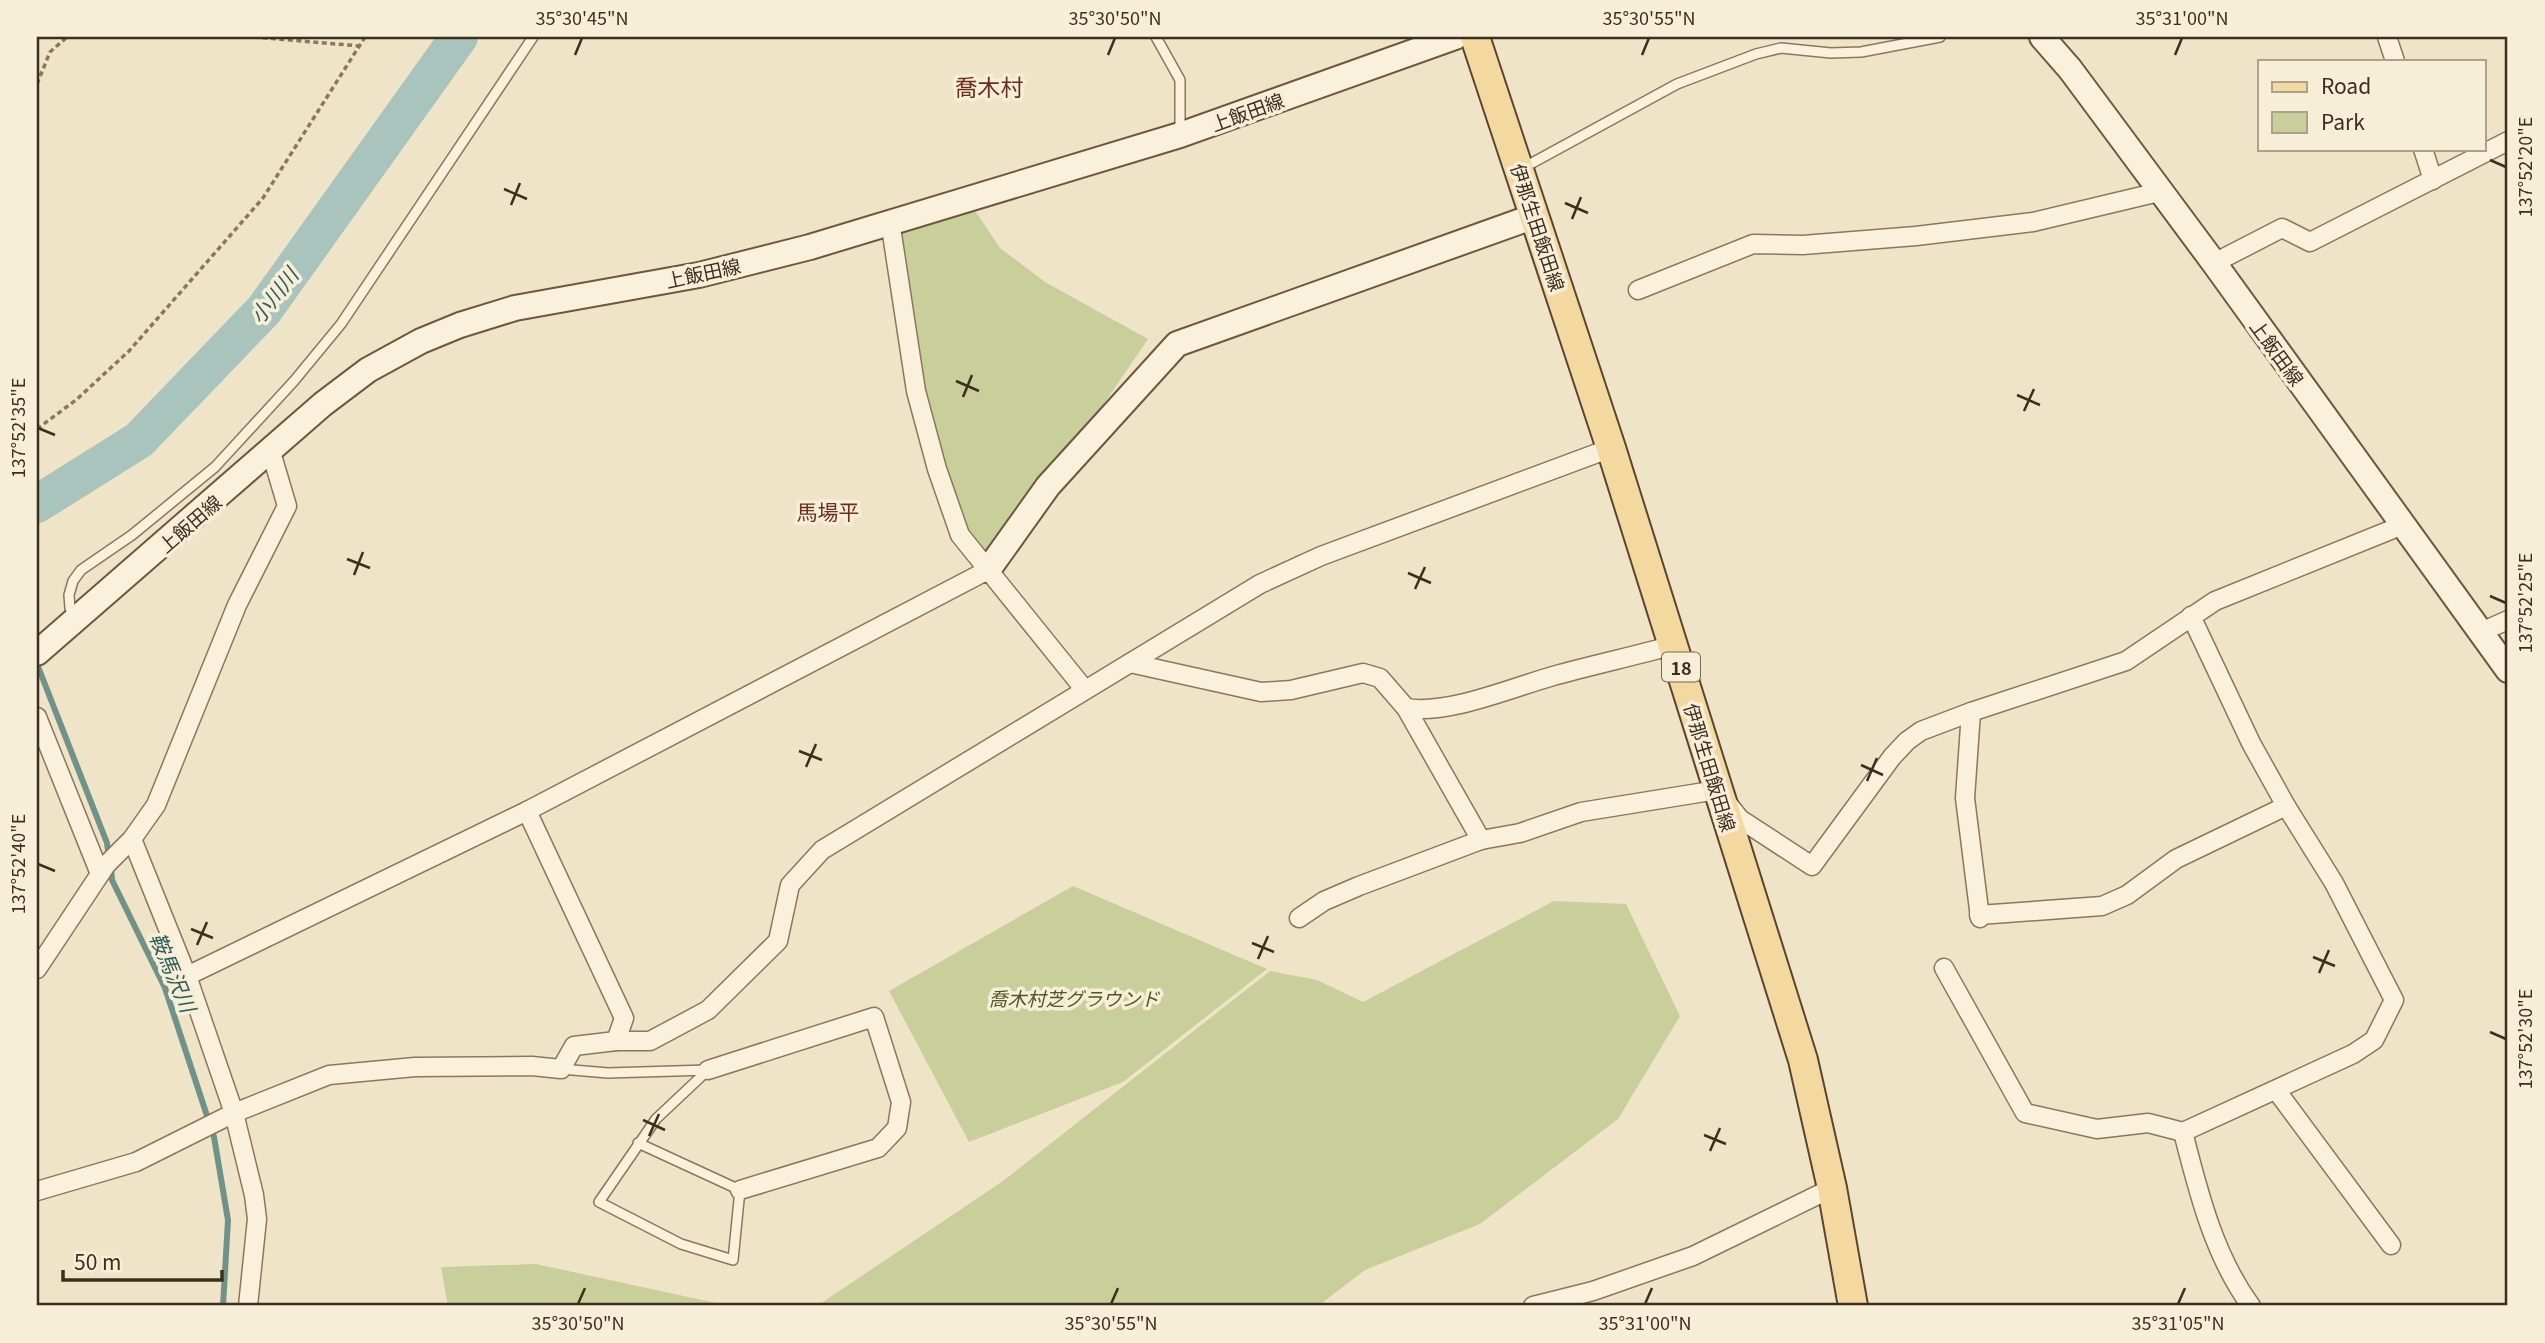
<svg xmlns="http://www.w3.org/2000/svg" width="2545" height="1343" font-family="Georgia,'Noto Sans JP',serif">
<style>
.green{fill:#c9cf9b}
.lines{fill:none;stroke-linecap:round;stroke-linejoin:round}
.stream{stroke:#6f938a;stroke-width:6}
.river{stroke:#a9c4bc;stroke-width:38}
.lane-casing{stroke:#8d765c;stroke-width:12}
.street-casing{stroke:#8d765c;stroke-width:21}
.secondary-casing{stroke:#6f573f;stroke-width:28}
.primary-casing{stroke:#5b4430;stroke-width:32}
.path{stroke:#8d765c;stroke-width:3.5;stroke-dasharray:5 3.5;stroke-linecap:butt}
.lane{stroke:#faf1dc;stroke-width:9}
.street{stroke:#faf1dc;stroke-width:18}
.secondary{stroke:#faf1dc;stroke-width:24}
.primary{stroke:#f3d9a0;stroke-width:28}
.ticks{fill:none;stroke:#3d2e20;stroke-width:2.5}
.labels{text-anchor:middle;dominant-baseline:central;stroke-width:7;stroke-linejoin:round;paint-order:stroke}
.shield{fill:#f7eed8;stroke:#756857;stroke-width:2}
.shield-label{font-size:18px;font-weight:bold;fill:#3d2e20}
.street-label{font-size:19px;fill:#3d2e20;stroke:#f7eed8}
.park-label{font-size:19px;font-style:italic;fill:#4d5a26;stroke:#f7eed8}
.water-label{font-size:21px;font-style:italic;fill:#2f5d5a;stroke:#f7eed8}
.neighbourhood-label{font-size:21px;fill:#6b2e1e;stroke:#f7eed8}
.quarter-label{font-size:23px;fill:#6b2e1e;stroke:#f7eed8}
.neatline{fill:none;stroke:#3d2e20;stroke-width:2.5}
.ticks-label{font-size:18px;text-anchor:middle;fill:#3d2e20}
</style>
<rect width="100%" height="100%" fill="#f0e4c8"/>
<g class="green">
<polygon points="972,206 1000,248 1045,282 1148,339 1048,486 988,563 959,531 943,485 890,221"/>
<polygon points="1073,886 1267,969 1123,1082 969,1142 889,991"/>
<polygon points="1554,901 1626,904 1680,1016 1618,1119 1480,1224 1365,1270 1318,1306 817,1306 1003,1181 1270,971 1317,980 1363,1002"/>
<polygon points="536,1264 730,1306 448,1306 441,1267"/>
</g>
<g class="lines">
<g class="stream">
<polyline points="37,664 107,843 109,857"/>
<polyline points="111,868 112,880 165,988 214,1137 228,1220 223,1306"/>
</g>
<polyline class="river" points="37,504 139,440 264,310 459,37"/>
<defs>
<g id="lane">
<polyline points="1156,37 1180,80 1180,133"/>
<polyline points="1523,168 1677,84 1756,54 1781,48 1831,53 1861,52 1940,37"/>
<polyline points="75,618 70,608 69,595 73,581 81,570 132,535 215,467 294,381 341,324 533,37"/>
<polyline points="561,1069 608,1073 708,1070"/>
<polyline points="638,1143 740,1190 733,1260 681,1244 599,1202 656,1119 708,1070"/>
</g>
<g id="street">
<polyline points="2387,37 2395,61"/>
<polyline points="2423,149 2433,180"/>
<polyline points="890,221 916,391 937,469 960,535 1085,690"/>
<polyline points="2214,263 2282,228 2310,242 2508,141"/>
<polyline points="1638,290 1753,244 1803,245 1916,236 2033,222 2159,192"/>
<path d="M2191,616L2251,743L2286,806L2334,883L2394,1000L2374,1040L2353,1054L2183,1132C2198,1191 2214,1256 2251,1306"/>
<polyline points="2481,632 2508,620"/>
<polyline points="1130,663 1261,692 1291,690 1363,673 1380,678 1406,708 1481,840"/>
<path d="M1406,708C1448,715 1511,688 1553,676C1593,665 1634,656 1674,645"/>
<polyline points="1971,712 1965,798 1980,918"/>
<polyline points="37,717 100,874"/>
<polyline points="527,811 624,1018 616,1041"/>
<polyline points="132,839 187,976 234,1113 254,1195 257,1219 248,1306"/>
<polyline points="1979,915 2102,906 2127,895 2176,859 2286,806"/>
<polyline points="1299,918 1324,901 1359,886 1481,840 1520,833 1581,812 1717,790 1740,819 1812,866 1892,757 1907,741 1921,731 1971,712 2126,661 2215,601 2403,525"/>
<polyline points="1944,968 2025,1113 2097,1129 2148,1123 2183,1132"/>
<polyline points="37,969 106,865 132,839 156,805 237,605 287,506 271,452"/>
<polyline points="187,976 527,811 988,570"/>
<polyline points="708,1070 874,1017 901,1102 897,1128 878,1148 740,1190"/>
<polyline points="2276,1090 2391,1245"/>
<polyline points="37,1191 136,1162 234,1113 329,1075 415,1067 532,1066 561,1069 574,1046 616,1041 650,1041 708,1010 778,941 790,885 822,850 1260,584 1321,556 1611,448"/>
<polyline points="1533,1306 1593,1291 1693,1256 1832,1188"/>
</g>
<g id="secondary">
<polyline points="2042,37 2070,69 2214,263 2508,670"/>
<polyline points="988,570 1048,486 1177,344 1535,216"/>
<polyline points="37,653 323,404 368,370 421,341 460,325 515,308 699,275 810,247 1180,135 1455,37"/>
</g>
<polyline id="primary" points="1475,37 1611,448 1803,1060 1832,1188 1853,1306"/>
</defs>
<use href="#lane" class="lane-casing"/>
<use href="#street" class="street-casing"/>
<use href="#secondary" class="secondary-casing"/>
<use href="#primary" class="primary-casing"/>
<g class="path">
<polyline points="254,37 360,46"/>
<polyline points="37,84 50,52 67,37"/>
<polyline points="37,429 76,400 129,351 263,198 365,37"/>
</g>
<use href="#lane" class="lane"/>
<use href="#street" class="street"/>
<use href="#secondary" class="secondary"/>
<use href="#primary" class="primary"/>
</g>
<path class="ticks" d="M575,55L582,38M1108,55L1115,38M1642,55L1649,38M2175,55L2182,38M2490,160L2506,167M504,189L527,199M1565,203L1588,213M511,205L520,183M1572,219L1581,197M956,381L979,391M2017,395L2040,405M963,397L972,375M2024,411L2034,389M38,428L55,435M347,559L370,568M1408,573L1431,583M354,575L363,552M1415,589L1425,567M2490,596L2506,603M799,751L822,760M1861,765L1883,775M806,767L816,744M1867,781L1877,758M38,864L55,871M191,929L213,938M1252,943L1274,952M197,945L207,922M2313,957L2335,966M1258,959L1268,936M2319,973L2329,950M2490,1032L2506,1039M643,1120L665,1130M1704,1135L1726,1144M649,1136L659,1114M1710,1151L1720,1128M578,1304L585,1288M1111,1304L1118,1288M1645,1304L1652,1288M2178,1304L2185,1288"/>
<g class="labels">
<rect class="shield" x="1662" y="652.5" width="38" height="29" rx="5"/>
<g class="shield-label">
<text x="1681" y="667">18</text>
</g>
<g class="street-label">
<text transform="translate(1247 111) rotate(-20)">上飯田線</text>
<text transform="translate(1539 227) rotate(72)">伊那生田飯田線</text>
<text transform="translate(703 272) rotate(-12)">上飯田線</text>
<text transform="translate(2278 352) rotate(54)">上飯田線</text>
<text transform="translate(189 523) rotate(-41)">上飯田線</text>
<text transform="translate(1711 767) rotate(73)">伊那生田飯田線</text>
</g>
<g class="park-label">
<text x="1074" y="997">喬木村芝グラウンド</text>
</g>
<g class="water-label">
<text transform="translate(273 295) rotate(-52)">小川川</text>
<text transform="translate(174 972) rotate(67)">鞍馬沢川</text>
</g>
<g class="neighbourhood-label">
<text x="828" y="511">馬場平</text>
</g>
<g class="quarter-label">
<text x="989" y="86">喬木村</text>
</g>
</g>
<rect width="2545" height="1343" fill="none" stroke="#f7eed8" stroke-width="77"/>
<rect x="2258" y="60" width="228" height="91" fill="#f7eed8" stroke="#ada18e" stroke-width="2"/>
<rect x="2272" y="82" width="35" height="10" fill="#f3d9a0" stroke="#ada18e" stroke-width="2"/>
<text x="2321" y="94" font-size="21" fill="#3d2e20">Road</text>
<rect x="2272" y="112" width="35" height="21" fill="#c9cf9b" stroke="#ada18e" stroke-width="2"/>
<text x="2321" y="130" font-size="21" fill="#3d2e20">Park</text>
<path d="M63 1270v10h159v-10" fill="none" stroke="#3d2e20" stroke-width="3.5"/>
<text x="74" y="1270" font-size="21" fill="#3d2e20" stroke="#f7eed8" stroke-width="5" paint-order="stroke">50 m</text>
<rect x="38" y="38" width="2468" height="1266" class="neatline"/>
<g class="ticks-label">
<text x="582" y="25">35°30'45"N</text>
<text x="1115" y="25">35°30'50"N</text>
<text x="1649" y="25">35°30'55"N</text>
<text x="2182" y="25">35°31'00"N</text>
<text transform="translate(2526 167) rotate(-90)" y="6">137°52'20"E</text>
<text transform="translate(19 428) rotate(-90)" y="6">137°52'35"E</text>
<text transform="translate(2526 603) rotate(-90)" y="6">137°52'25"E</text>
<text transform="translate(19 864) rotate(-90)" y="6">137°52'40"E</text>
<text transform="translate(2526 1039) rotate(-90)" y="6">137°52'30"E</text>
<text x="578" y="1330">35°30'50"N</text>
<text x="1111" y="1330">35°30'55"N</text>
<text x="1645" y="1330">35°31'00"N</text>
<text x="2178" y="1330">35°31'05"N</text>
</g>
</svg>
